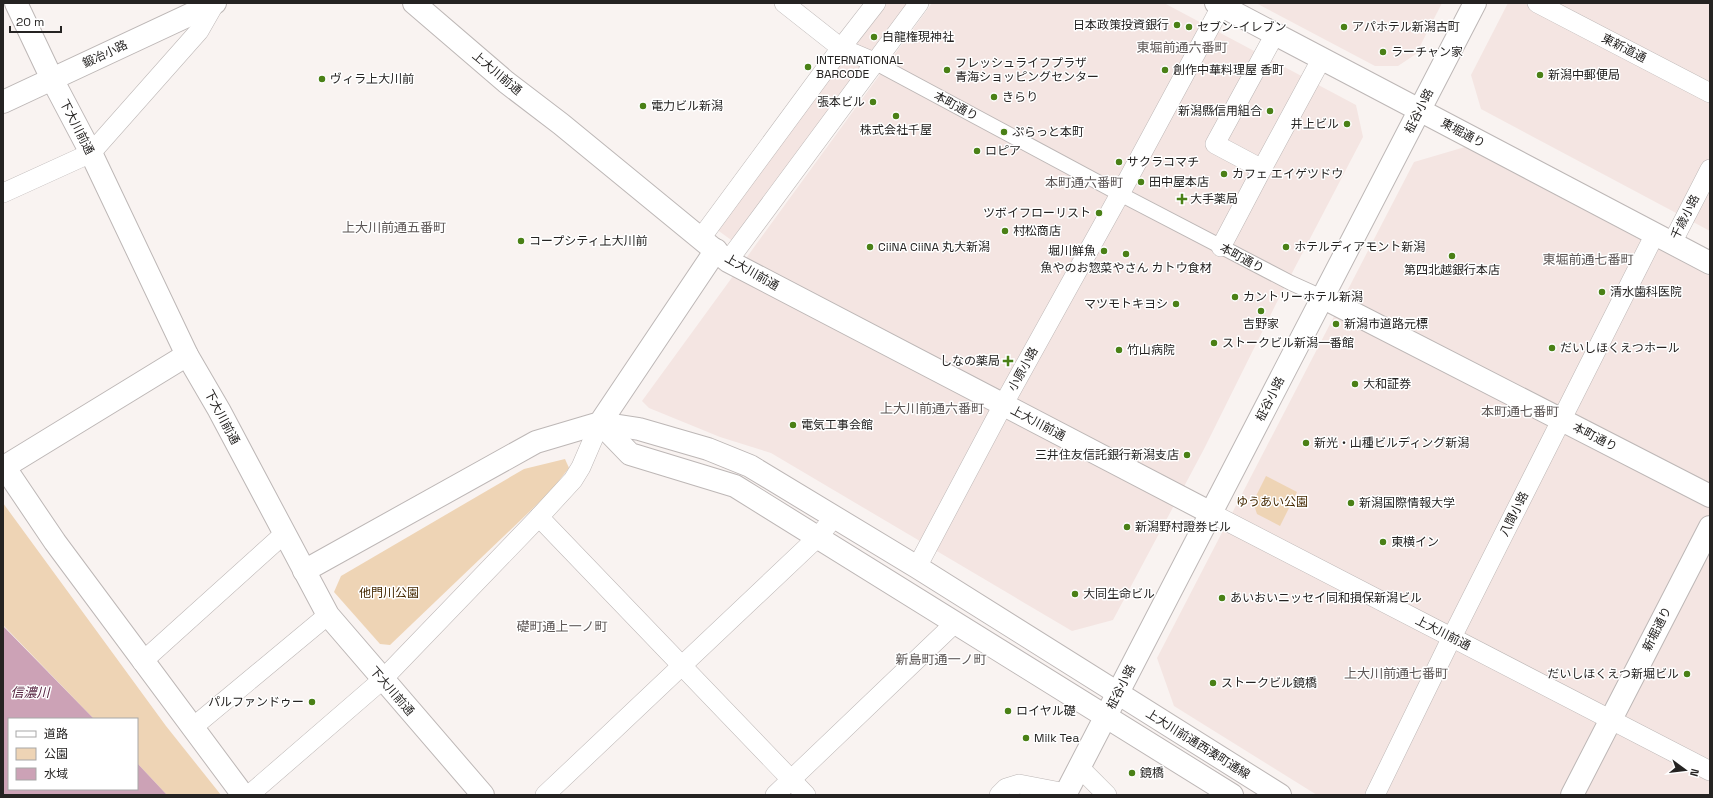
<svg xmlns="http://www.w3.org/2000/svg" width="1713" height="798" font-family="'Space Grotesk','Noto Sans JP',sans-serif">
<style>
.built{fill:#f4e5e2}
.green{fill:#eed4b5}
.water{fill:#cca2b6}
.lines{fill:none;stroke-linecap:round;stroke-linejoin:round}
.pedestrian-casing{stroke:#bdb7b6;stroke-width:16}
.minor-casing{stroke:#bdb7b6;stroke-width:20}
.tertiary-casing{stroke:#bdb7b6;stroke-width:24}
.secondary-casing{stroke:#bdb7b6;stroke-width:24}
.trunk-casing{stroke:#bdb7b6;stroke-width:24}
.pedestrian{stroke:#fff;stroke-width:14}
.minor{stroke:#fff;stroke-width:19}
.tertiary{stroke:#fff;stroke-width:22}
.secondary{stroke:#fff;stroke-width:22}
.trunk{stroke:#fff;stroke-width:22}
.poi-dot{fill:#4a8016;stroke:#fff;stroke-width:1.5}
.labels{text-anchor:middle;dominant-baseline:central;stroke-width:3;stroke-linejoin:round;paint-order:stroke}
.poi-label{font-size:12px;fill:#252322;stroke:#fff;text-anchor:start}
.street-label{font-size:12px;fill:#252322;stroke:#fff}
.park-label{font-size:12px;fill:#442800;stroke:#fff}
.neighbourhood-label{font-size:13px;fill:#5c5655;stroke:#fff}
.water-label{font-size:13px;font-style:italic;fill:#572340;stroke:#fff}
</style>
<rect width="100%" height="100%" fill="#f9f3f1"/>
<g class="built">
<polygon points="887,3 917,3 734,242 716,229"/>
<polygon points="932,3 1164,3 1356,105 1363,137 1279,298 1204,449 1113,620 1072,631 771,453 720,437 649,408 642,401"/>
<polygon points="1256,3 1442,3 1416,54 1398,66 1375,66"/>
<polygon points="1508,3 1710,3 1710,231 1481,109 1471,75"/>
<polygon points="1465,147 1710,276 1710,795 1317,795 1174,706 1157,658 1414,162"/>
</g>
<g class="green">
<polygon points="565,459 569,468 550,492 390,645 380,644 334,592 341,576 524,469"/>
<polygon points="1266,476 1297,492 1280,526 1257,514 1253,502"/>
<polygon points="3,503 166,726 221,795 167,795 137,763 137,719 94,719 3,625"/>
</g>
<polygon class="water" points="3,626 94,719 9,719 9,789 137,789 137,763 167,795 3,795"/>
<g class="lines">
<defs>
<polyline id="pedestrian" points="874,62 1120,194 1291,283 1322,297"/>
<g id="minor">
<polyline points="784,3 841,48 874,62"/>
<polyline points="1537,3 1710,93"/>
<polyline points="1262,169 1322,58"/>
<polyline points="3,193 91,153 199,31 215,3"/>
<polyline points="701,238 841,48 876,3"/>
<polyline points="1672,243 1710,169"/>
<polyline points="1221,247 1262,169 1215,144 1275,34"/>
<polyline points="728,261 919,3"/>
<polyline points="1211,513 1710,771"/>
<polyline points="539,517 806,795"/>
<polyline points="917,567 1003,405 1120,194 1223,3"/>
<polyline points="142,662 284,534"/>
<polyline points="192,728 328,615"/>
<polyline points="1079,767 1107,795"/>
<polyline points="249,795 382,680 539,517 573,480 581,467 600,423"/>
<polyline points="545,795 819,536 834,517"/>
<polyline points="775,795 955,623"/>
<polyline points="999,795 1006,788 1019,784 1066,793"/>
<polyline points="1375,795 1452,637 1655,234"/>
</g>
<g id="tertiary">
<polyline points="16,3 52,79 91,153 187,355 219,410 328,615 483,795"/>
<polyline points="414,3 506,82 561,124 728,261 1211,513"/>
<polyline points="1216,3 1710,263"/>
<polyline points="3,102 215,3"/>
<polyline points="600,423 639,429 708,449 750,466 917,567 1280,795"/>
<polyline points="600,423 630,454 735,486 1232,795"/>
<polyline points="3,465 55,542 243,795"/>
<polyline points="4,467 187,355"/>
<polyline points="304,571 536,442 600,423 716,250"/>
<polyline points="1572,795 1710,527"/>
</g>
<polyline id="secondary" points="1322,297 1710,496"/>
<polyline id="trunk" points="1065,795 1475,3"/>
</defs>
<use href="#pedestrian" class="pedestrian-casing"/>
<use href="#minor" class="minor-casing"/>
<use href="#tertiary" class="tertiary-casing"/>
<use href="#secondary" class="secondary-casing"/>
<use href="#trunk" class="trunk-casing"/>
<use href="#pedestrian" class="pedestrian"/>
<use href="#minor" class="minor"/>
<use href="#tertiary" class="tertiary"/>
<use href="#secondary" class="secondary"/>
<use href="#trunk" class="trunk"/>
</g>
<g class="poi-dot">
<circle cx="1177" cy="25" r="4"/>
<circle cx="1189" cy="27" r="4"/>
<circle cx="1344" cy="27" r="4"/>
<circle cx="874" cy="37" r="4"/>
<circle cx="1383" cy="52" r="4"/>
<circle cx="808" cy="67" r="4"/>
<circle cx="947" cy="70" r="4"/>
<circle cx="1165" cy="70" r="4"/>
<circle cx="1540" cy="75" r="4"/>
<circle cx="322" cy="79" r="4"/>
<circle cx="994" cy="97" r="4"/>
<circle cx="873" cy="102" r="4"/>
<circle cx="643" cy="106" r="4"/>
<circle cx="1270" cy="111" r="4"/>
<circle cx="896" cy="116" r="4"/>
<circle cx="1347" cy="124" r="4"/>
<circle cx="1004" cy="132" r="4"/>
<circle cx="977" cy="151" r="4"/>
<circle cx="1119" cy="162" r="4"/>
<circle cx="1224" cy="174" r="4"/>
<circle cx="1141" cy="182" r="4"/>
<path d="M1180 193h4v4h4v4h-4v4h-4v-4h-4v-4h4z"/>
<circle cx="1099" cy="213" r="4"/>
<circle cx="1005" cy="231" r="4"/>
<circle cx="521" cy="241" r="4"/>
<circle cx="870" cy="247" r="4"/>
<circle cx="1286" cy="247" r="4"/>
<circle cx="1104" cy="251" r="4"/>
<circle cx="1126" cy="254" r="4"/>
<circle cx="1452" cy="256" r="4"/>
<circle cx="1602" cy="292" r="4"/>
<circle cx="1235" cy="297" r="4"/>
<circle cx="1176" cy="304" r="4"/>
<circle cx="1261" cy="311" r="4"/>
<circle cx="1336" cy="324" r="4"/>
<circle cx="1214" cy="343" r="4"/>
<circle cx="1552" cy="348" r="4"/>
<circle cx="1119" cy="350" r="4"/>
<path d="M1006 355h4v4h4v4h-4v4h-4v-4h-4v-4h4z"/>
<circle cx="1355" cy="384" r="4"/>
<circle cx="793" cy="425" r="4"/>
<circle cx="1306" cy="443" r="4"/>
<circle cx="1187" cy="455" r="4"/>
<circle cx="1351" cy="503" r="4"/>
<circle cx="1127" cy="527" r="4"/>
<circle cx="1383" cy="542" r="4"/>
<circle cx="1075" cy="594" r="4"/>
<circle cx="1222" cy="598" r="4"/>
<circle cx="1687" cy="674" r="4"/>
<circle cx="1213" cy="683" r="4"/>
<circle cx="312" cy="702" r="4"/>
<circle cx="1008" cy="711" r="4"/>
<circle cx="1026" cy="738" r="4"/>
<circle cx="1132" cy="773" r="4"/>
</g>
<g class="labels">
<g class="poi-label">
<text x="1169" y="25" text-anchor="end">日本政策投資銀行</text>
<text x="1197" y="27">セブン-イレブン</text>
<text x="1352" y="27">アパホテル新潟古町</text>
<text x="882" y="37">白龍権現神社</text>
<text x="1391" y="52">ラーチャン家</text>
<text x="816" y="60">INTERNATIONAL<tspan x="816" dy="14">BARCODE</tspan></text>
<text x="955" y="63">フレッシュライフプラザ<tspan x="955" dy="14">青海ショッピングセンター</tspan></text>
<text x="1173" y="70">創作中華料理屋 香町</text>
<text x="1548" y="75">新潟中郵便局</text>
<text x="330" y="79">ヴィラ上大川前</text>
<text x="1002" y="97">きらり</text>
<text x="865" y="102" text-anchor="end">張本ビル</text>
<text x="651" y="106">電力ビル新潟</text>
<text x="1262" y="111" text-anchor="end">新潟縣信用組合</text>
<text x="1339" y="124" text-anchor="end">井上ビル</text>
<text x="896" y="130" text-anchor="middle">株式会社千屋</text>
<text x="1012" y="132">ぷらっと本町</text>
<text x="985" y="151">ロピア</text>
<text x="1127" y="162">サクラコマチ</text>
<text x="1232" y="174">カフェ エイゲツドウ</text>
<text x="1149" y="182">田中屋本店</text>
<text x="1190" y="199">大手薬局</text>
<text x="1091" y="213" text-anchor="end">ツボイフローリスト</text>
<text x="1013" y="231">村松商店</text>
<text x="529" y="241">コープシティ上大川前</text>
<text x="878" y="247">CiiNA CiiNA 丸大新潟</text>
<text x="1294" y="247">ホテルディアモント新潟</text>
<text x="1096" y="251" text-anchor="end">堀川鮮魚</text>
<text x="1126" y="268" text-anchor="middle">魚やのお惣菜やさん カトウ食材</text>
<text x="1452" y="270" text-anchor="middle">第四北越銀行本店</text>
<text x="1610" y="292">清水歯科医院</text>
<text x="1243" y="297">カントリーホテル新潟</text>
<text x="1168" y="304" text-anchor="end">マツモトキヨシ</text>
<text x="1261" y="324" text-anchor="middle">吉野家</text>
<text x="1344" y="324">新潟市道路元標</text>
<text x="1222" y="343">ストークビル新潟一番館</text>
<text x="1560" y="348">だいしほくえつホール</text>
<text x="1127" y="350">竹山病院</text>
<text x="1000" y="361" text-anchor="end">しなの薬局</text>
<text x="1363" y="384">大和証券</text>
<text x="801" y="425">電気工事会館</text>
<text x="1314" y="443">新光・山種ビルディング新潟</text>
<text x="1179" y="455" text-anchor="end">三井住友信託銀行新潟支店</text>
<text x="1359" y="503">新潟国際情報大学</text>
<text x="1135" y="527">新潟野村證券ビル</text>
<text x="1391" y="542">東横イン</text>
<text x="1083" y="594">大同生命ビル</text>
<text x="1230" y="598">あいおいニッセイ同和損保新潟ビル</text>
<text x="1679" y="674" text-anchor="end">だいしほくえつ新堀ビル</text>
<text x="1221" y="683">ストークビル鏡橋</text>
<text x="304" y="702" text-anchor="end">パルファンドゥー</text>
<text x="1016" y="711">ロイヤル礎</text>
<text x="1034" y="738">Milk Tea</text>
<text x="1140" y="773">鏡橋</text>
</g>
<g class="street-label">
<text transform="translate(1624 48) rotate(27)">東新道通</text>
<text transform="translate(105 54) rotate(-25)">鍛冶小路</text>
<text transform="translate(497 73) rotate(40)">上大川前通</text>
<text transform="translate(956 106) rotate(28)">本町通り</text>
<text transform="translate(1419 111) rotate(-63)">柾谷小路</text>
<text transform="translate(77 127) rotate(63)">下大川前通</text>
<text transform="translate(1463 133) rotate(28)">東堀通り</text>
<text transform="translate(1685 217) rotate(-63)">千歳小路</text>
<text transform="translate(1242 258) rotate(28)">本町通り</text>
<text transform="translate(752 272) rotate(30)">上大川前通</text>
<text transform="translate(1023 369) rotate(-61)">小原小路</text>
<text transform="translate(1270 399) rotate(-63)">柾谷小路</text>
<text transform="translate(222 417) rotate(62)">下大川前通</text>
<text transform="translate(1038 423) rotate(28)">上大川前通</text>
<text transform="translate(1595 437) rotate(27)">本町通り</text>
<text transform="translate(1514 514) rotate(-63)">八間小路</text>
<text transform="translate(1657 629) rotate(-63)">新堀通り</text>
<text transform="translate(1443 633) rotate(27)">上大川前通</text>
<text transform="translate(1121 687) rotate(-63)">柾谷小路</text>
<text transform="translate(392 691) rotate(49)">下大川前通</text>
<text transform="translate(1198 744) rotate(32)">上大川前通西湊町通線</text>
</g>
<g class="park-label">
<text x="1272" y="502">ゆうあい公園</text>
<text x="389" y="593">他門川公園</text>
</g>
<g class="neighbourhood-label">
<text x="1182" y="47">東堀前通六番町</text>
<text x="1084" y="182">本町通六番町</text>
<text x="394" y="227">上大川前通五番町</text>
<text x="1588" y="259">東堀前通七番町</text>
<text x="932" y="408">上大川前通六番町</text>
<text x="1520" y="411">本町通七番町</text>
<text x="562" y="626">礎町通上一ノ町</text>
<text x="941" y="659">新島町通一ノ町</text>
<text x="1396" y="673">上大川前通七番町</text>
</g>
<g class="water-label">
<text x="30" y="692">信濃川</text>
</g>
</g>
<rect width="1713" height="798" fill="none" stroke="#252322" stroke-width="8"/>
<rect x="8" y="718" width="130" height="72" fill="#ffffff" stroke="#a8a7a7"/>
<rect x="16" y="731" width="20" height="6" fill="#ffffff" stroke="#a8a7a7"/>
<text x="44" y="738" font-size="12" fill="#252322">道路</text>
<rect x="16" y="748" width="20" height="12" fill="#eed4b5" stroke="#a8a7a7"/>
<text x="44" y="758" font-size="12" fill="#252322">公園</text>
<rect x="16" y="768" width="20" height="12" fill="#cca2b6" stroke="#a8a7a7"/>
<text x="44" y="778" font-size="12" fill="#252322">水域</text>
<g transform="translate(1685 770) rotate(105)" stroke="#ffffff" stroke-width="3" paint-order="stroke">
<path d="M0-3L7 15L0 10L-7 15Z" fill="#252322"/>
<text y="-6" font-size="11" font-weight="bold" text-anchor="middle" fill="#252322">N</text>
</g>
<path d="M10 26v6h51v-6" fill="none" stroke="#252322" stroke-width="2"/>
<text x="16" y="26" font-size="12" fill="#252322" stroke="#ffffff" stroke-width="3" paint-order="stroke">20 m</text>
</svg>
